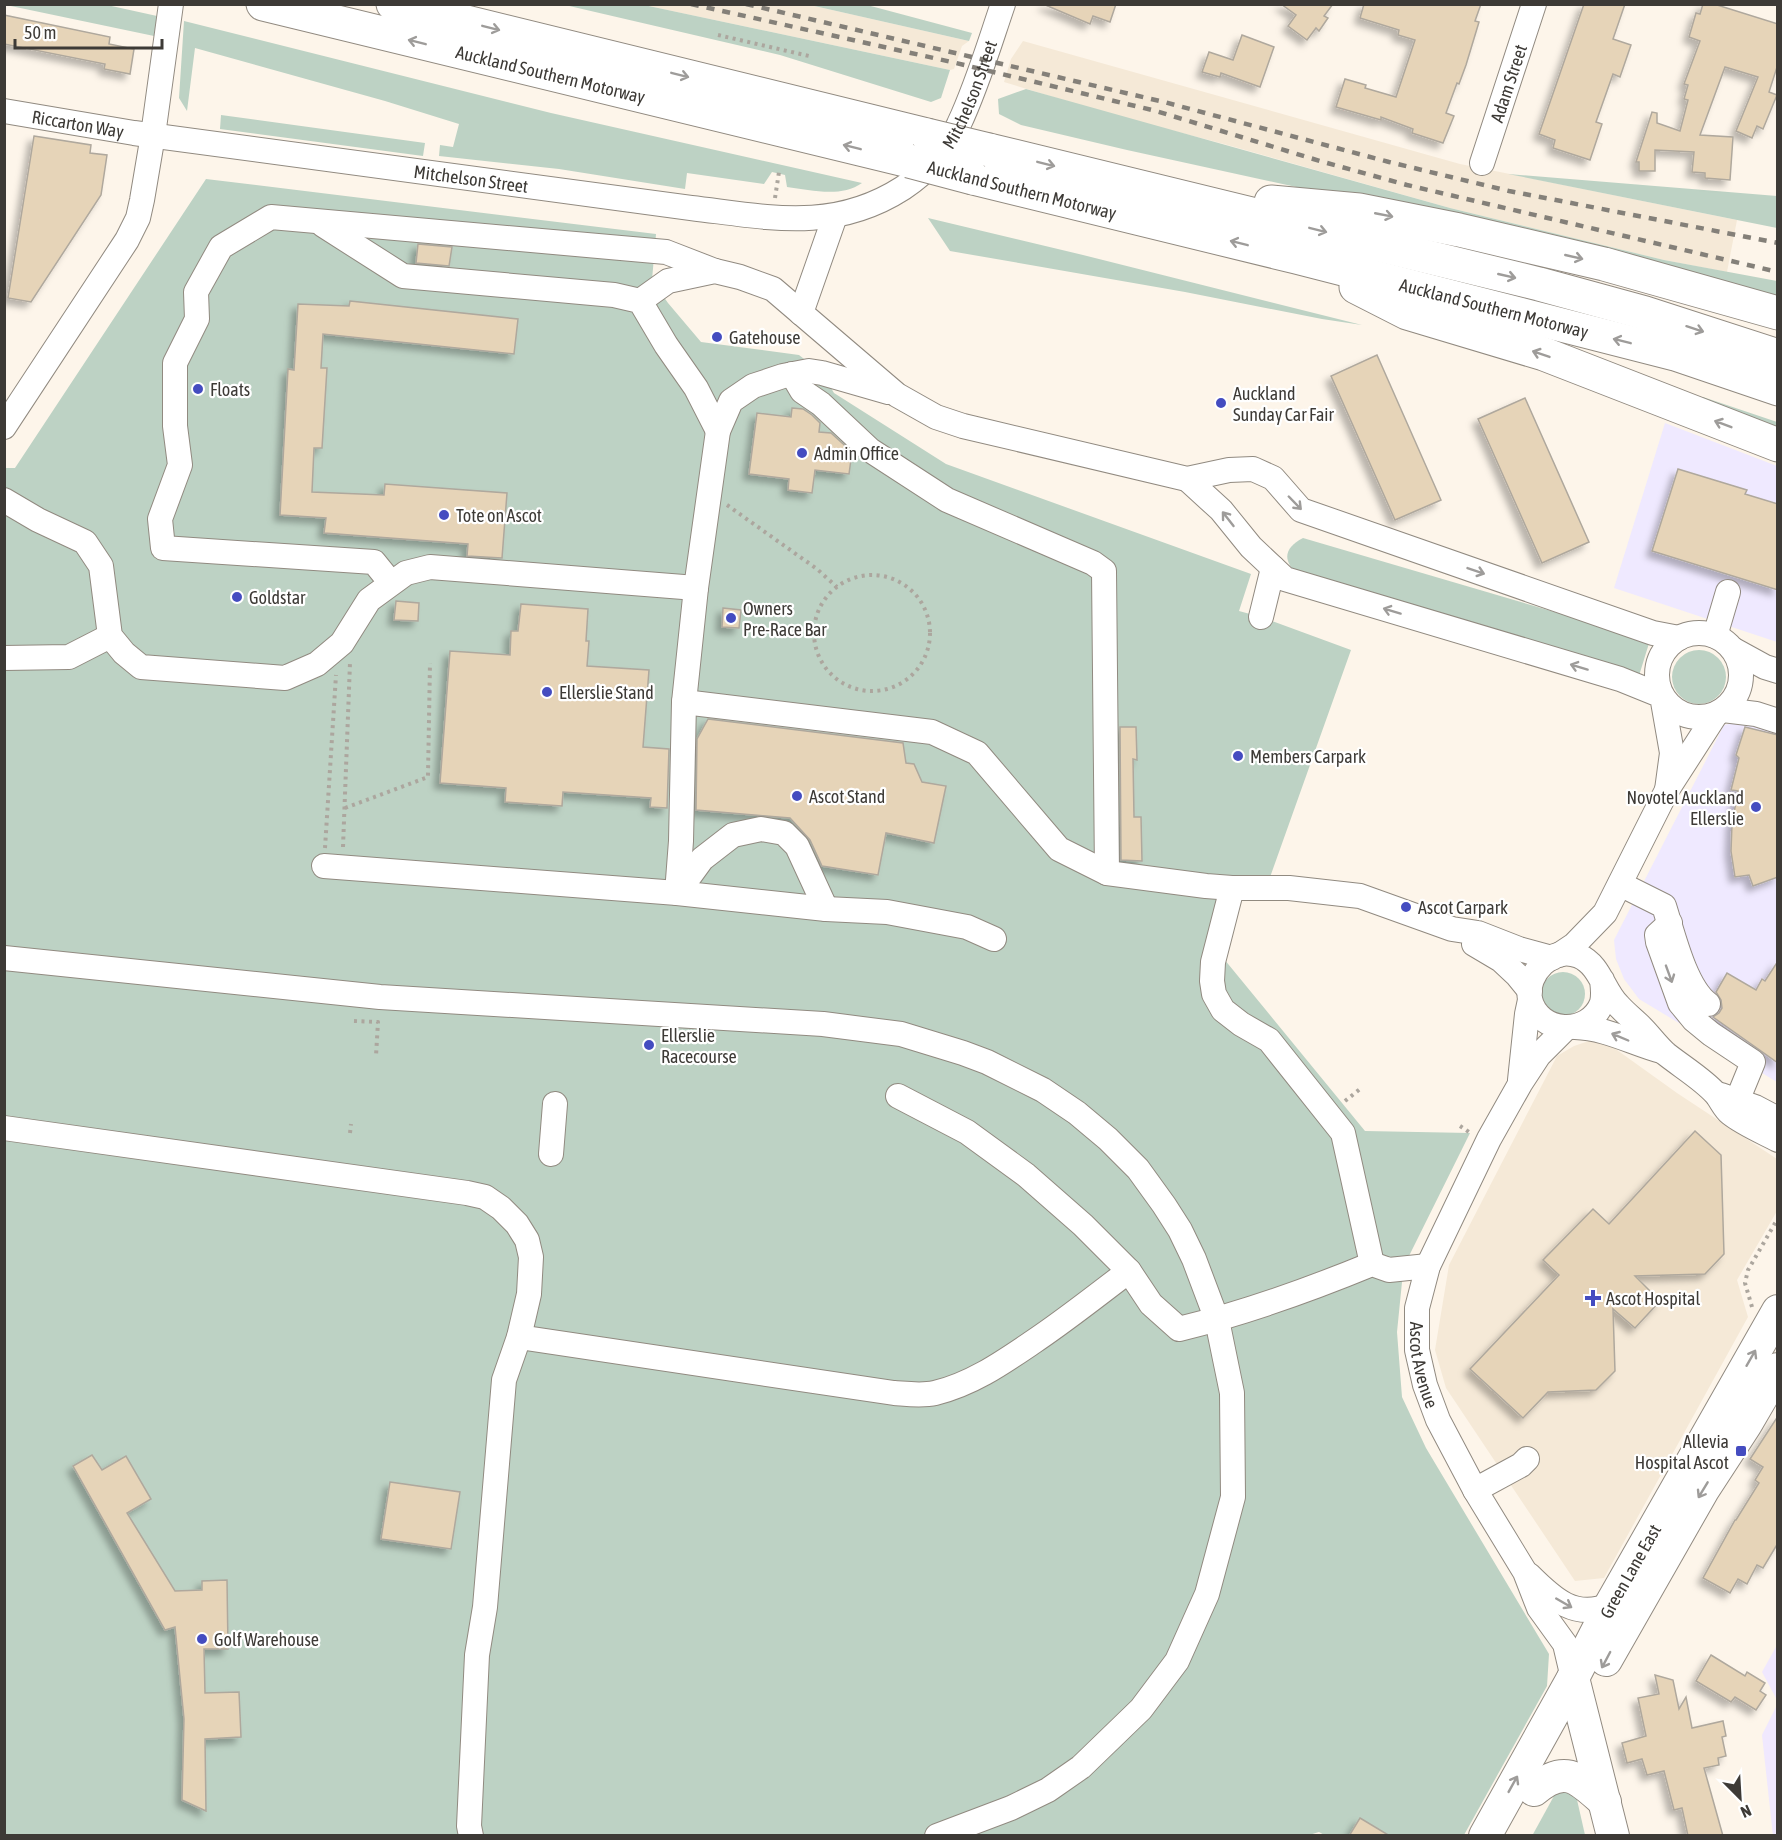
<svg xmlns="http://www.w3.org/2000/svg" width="1782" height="1840" font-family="'Asap Condensed',sans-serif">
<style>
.commercial{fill:#efe9ff}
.built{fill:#f5e9d7}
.education{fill:#f0e8fe}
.green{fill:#bdd2c4}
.building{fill:#e6d4b8;stroke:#afa89d;stroke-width:1.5;filter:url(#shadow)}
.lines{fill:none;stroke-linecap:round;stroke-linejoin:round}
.minor-casing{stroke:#918a80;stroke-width:26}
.major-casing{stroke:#918a80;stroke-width:34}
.highway-casing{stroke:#918a80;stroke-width:35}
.path{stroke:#aca69e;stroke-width:4;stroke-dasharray:3 4.5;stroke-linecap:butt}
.minor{stroke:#fff;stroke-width:24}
.major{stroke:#fff;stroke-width:32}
.highway{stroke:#fff;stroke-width:33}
.rail{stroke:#848079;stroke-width:4.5;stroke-dasharray:8 8;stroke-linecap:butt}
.highway-bridge-casing{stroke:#918a80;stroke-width:35;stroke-linecap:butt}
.highway-bridge{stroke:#fff;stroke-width:33}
.oneway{stroke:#9e9c9a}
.poi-dot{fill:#444cc0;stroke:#fff;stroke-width:2}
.labels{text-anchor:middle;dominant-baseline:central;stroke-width:4.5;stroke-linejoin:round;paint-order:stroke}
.street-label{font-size:18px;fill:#3d3a36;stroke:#fff}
.poi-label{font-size:18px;fill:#3d3a36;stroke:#fff;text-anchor:start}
</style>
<defs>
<filter id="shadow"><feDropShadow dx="-5.5" dy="5.5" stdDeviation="3" flood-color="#0004"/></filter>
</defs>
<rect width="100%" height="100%" fill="#fdf5ea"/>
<g class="commercial">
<polygon points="1665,423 1777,466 1777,642 1614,588"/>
<polygon points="1748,720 1777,726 1777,1082 1639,999 1624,979 1616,959 1614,940 1724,725"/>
</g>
<g class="built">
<polygon points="644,5 810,5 969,41 962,46 954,69 950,70"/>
<polygon points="1023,41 1460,164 1737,220 1727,272 1664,260 1450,208 1224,144 1113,115 1004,82 1011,59"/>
<polygon points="1592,1040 1610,1045 1677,1093 1777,1159 1777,1211 1737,1280 1748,1317 1604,1578 1575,1581 1446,1388 1435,1350 1449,1265 1557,1056 1574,1046"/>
</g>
<g class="education">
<polygon points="1777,1645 1777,1700 1762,1672"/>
<polygon points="1777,1705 1778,1835 1773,1836 1762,1735"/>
</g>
<g class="green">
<polygon points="6,5 107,5 157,16 154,36"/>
<polygon points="565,5 644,5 950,70 941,98 931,102 780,55"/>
<polygon points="810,5 867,5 972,33 969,41"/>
<path d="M184,21L551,113L862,183C841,198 811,190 787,187L785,175L772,172L764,184L687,173L685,189L559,169L439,156L440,145L453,147L459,124L385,101L195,48L187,111L179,98Z"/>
<polygon points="1026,89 1450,208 1664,260 1777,281 1777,305 1411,212 1127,150 1021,125 999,114 998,99"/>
<polygon points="221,115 425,143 423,156 220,129"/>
<polygon points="1508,174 1777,196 1777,228"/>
<polygon points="206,179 656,234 652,280 668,303 701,342 799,355 822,373 834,393 946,464 1251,574 1239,611 1261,617 1351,650 1269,880 1242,878 1224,959 1365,1131 1470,1133 1408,1258 1402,1282 1397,1332 1402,1397 1426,1448 1549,1654 1547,1686 1464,1835 1326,1836 1319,1832 1306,1836 5,1835 5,468 15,468"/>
<polygon points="928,218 1083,255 1362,325 1322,319 1185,292 950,251"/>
<polygon points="1703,397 1777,422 1777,432 1700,403"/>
<path d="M1303,538L1650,640L1638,679L1298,575C1282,560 1284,548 1303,538Z"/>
<circle cx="1699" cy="677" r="27"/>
<circle cx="1563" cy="994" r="22"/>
<polygon points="1573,1782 1585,1835 1532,1836 1560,1785"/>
</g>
<g class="building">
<polygon points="1043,4 1116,4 1110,22 1093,16 1090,24"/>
<polygon points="1281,4 1333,4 1324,16 1328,18 1319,31 1316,28 1307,40 1288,26 1296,15"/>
<polygon points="1364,4 1481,4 1475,21 1479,22 1466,65 1459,84 1457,83 1446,113 1454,116 1443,143 1412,133 1413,129 1381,117 1381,120 1336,107 1345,79 1366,85 1365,88 1396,97 1415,40 1398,35 1399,30 1360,18"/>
<polygon points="1584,4 1625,4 1613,39 1631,45 1620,77 1613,74 1596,122 1602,124 1590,160 1553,148 1555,140 1539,134"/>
<polygon points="1703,4 1714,4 1778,24 1778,64 1769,92 1777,95 1763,129 1757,126 1752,138 1736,131 1758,77 1725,67 1700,135 1733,137 1730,180 1705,178 1705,173 1692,172 1694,152 1655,150 1655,171 1639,171 1639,162 1636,162 1652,112 1657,113 1657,123 1680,131 1688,100 1684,99 1688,85 1684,84 1700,41 1689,37 1696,13 1700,14"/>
<polygon points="4,15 110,37 109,44 134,49 130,74 104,69 105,64 4,44"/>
<polygon points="1242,35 1274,47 1260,87 1221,73 1220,77 1202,72 1209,52 1233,60"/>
<polygon points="34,136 91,145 90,153 107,155 101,195 31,302 8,298"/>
<polygon points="418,244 452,247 449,266 416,263"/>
<polygon points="350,301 518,319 514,354 323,334 321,368 327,368 322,448 314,448 312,492 384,495 385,484 507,493 502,558 467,556 468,544 324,533 326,518 280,515 288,369 294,370 298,304 349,306"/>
<polygon points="1377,355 1441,500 1395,520 1331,376"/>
<polygon points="1525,398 1589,542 1542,563 1478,419"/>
<polygon points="792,408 803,409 812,415 820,423 819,432 831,433 852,452 849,474 815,470 812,493 788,490 789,479 749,474 757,413 791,417"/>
<polygon points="1678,469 1747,490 1745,494 1778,504 1778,590 1652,551"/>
<polygon points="396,601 419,603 418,621 394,620"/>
<polygon points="521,604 588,609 586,641 589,641 587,666 649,670 643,747 669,749 667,808 650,807 651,798 563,792 562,806 505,802 506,788 440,783 450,651 510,655 511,631 518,631"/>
<polygon points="723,608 741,610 739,628 722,627"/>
<polygon points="708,719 903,743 906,763 914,764 922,782 946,786 934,843 886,833 878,875 822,866 810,840 790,818 696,810 697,739"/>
<polygon points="1120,727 1136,727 1137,760 1133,759 1134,817 1141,817 1142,861 1121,860"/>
<polygon points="1745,727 1778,735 1778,877 1753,886 1749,875 1735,877 1731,851 1732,824 1738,791 1731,790 1739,758 1736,755"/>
<polygon points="1778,961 1778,1063 1713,1017 1719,1013 1722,1008 1721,1000 1716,992 1727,973 1756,990 1762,979 1765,981"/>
<polygon points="1695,1131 1721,1155 1724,1254 1705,1274 1635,1276 1660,1301 1635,1328 1613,1309 1615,1371 1596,1390 1548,1392 1523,1418 1470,1369 1559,1275 1543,1260 1593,1209 1609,1224"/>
<polygon points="1778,1416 1778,1543 1763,1568 1757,1565 1747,1584 1738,1579 1730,1593 1703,1578 1735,1520 1736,1520 1759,1483 1755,1480 1763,1467 1750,1459"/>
<polygon points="92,1455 102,1470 126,1456 151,1499 127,1513 175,1591 202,1590 202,1581 227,1580 228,1649 204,1649 205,1693 239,1692 241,1737 205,1739 206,1811 182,1800 184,1719 175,1627 165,1630 73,1466"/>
<polygon points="390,1482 460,1492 451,1549 381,1539"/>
<polygon points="1711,1655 1745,1676 1747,1672 1765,1683 1760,1691 1766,1695 1756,1710 1735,1697 1731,1702 1696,1681"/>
<polygon points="1655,1675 1673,1680 1679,1709 1686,1697 1692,1728 1723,1721 1726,1736 1722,1737 1726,1756 1718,1758 1719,1765 1704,1768 1723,1836 1688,1836 1682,1808 1674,1810 1664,1771 1647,1775 1642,1759 1627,1763 1622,1743 1646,1736 1638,1698 1659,1694"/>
<polygon points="1360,1818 1390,1836 1349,1836"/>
</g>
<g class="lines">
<defs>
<g id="minor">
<path id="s1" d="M4,111L134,133L691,208C768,217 833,233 903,188C927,172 947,151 959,124C977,86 989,45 1003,4"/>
<path id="s2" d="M1482,163L1534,4"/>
<polyline points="323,225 403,276 614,295 640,301 666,345 696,388 718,431"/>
<polyline points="640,301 668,281 715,271 740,277 773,289 897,395 936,417 963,426 1187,479 1229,470 1253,469 1273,478 1301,510 1653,633 1679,638"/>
<polyline points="801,313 835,216"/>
<polyline points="792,374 802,391 821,404 870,450 947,500 1093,563 1104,571 1107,873"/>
<polyline points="4,427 127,240 138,218 142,200 153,135 171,4"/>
<polyline points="1187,479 1221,510 1251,547 1285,579 1620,679 1662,696 1672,753 1667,790"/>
<polyline points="4,500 38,520 85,542 101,566 110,636 124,653 141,667 285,678 317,664 342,643 369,600 406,573 430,567 696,588"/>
<polyline points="391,583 374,562 163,548 160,519 180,465 175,426 175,363 197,319 196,292 221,247 271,217 666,252 715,271"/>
<polyline points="1261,617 1273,568"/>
<circle cx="1699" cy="675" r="42"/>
<polyline points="1715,636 1728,592"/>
<polyline points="1734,650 1765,667 1778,671"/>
<polyline points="4,658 69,657 110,636"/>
<polyline points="684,702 932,732 977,753 1059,849 1107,873 1206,886 1232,888 1289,888 1360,896 1452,929 1478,933 1519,949 1552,958"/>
<polyline points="1723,710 1756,714 1778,721"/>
<polyline points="324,866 677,893 826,909 887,912 967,927 994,939"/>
<path d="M1620,884L1664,906C1673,934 1685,987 1708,1004"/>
<polyline points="1232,888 1213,962 1212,981 1214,994 1223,1010 1241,1024 1269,1040 1343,1133 1372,1264"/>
<polyline points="678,892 702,859 733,835 761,829 784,833 797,846 826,909"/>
<polyline points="677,893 681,841 684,702 696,588 718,431 731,401 753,386 783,376 809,371 822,373 888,392"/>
<polyline points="1670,923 1657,935 1658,942 1680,1003 1694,1020 1711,1034 1753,1062 1737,1101"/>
<polyline points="1474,944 1501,960 1517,975 1530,991"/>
<polyline points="1559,955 1574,945 1605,913 1667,790 1716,714"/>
<polyline points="4,958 380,997 823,1024 901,1034 963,1053 987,1062 1043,1090 1077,1113 1108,1139 1138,1169 1164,1205 1180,1230 1194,1259 1217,1320 1232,1393 1233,1497 1207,1594 1177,1661 1141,1709 1081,1767 1048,1790 1011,1808 937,1836"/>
<path d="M1602,980C1603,988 1604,995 1602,1003C1589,1037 1538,1034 1530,999C1525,973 1553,945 1579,956C1600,965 1603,990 1618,1005C1625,1013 1634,1020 1641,1027C1650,1036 1657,1046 1666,1054C1681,1066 1704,1080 1716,1094C1721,1100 1724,1108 1730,1113C1742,1123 1763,1132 1778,1140"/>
<path d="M1575,1027C1606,1028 1632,1043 1661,1051"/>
<path id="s3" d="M1566,1028L1539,1055L1520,1084L1489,1139L1428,1266L1417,1308V1350L1425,1385L1438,1420L1475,1490L1525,1572L1539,1608L1565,1644L1573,1678"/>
<polyline points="1520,1080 1527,1014 1530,1000"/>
<polyline points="1721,1095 1755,1107 1778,1119"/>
<path d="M898,1096L967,1132L1026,1175L1083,1225L1129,1271L1151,1304L1179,1329C1245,1313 1309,1290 1372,1264L1389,1270L1428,1266"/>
<polyline points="4,1128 467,1193 485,1197 501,1208 517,1224 527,1240 531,1257 529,1294 519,1337 504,1380 485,1607 477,1655 469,1826 471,1836"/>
<polyline points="551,1154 555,1104"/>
<path d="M519,1337L894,1393C908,1394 922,1396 935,1393C972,1384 1002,1363 1033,1342C1066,1320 1097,1295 1129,1271"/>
<polyline points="1475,1490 1521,1465 1527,1459"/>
<path d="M1529,1575C1553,1599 1576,1621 1611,1604"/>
</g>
<g id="major">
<polyline points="1606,1660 1703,1490 1746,1424 1778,1369"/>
<polyline points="1573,1678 1613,1836"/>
<path d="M1534,1790C1566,1763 1579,1779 1605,1802"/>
<path id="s4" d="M1485,1836L1573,1678L1611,1604L1778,1311"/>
</g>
<g id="highway">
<path id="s5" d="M263,4L909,161"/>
<polyline points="393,4 927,135"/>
<polyline points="989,150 1539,284 1645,313 1778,356"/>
<path id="s6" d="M973,178L1296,257L1675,354L1778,389"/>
<polyline points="1271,202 1359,210 1459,230 1604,264 1778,313"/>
<polyline points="1356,287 1407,313 1544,354 1778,445"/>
</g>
</defs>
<use href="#minor" class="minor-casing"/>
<use href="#major" class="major-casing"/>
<use href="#highway" class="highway-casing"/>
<g class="path">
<polyline points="718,35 809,56"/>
<polyline points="775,198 779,172"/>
<polyline points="727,505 817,569 837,587"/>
<circle cx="872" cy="633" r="58"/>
<polyline points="345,808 428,777 430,663"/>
<polyline points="343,847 350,663"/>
<polyline points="325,848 336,675"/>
<polyline points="354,1021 378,1022 376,1056"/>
<polyline points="1345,1101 1360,1089"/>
<polyline points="1460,1126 1469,1132"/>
<polyline points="350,1133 351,1124"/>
<polyline points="1752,1307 1745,1283 1748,1270 1778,1218"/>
</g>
<use href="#minor" class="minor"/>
<use href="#major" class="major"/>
<use href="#highway" class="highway"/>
<g class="rail">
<polyline points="691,4 956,63 1156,111 1320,161 1407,185 1778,272"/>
<polyline points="746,4 1164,102 1389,162 1509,191 1778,243"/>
</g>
<defs>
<g id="highway-bridge">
<polyline points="927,135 989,150"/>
<polyline points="909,161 973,178"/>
</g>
</defs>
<use href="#highway-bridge" class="highway-bridge-casing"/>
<use href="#highway-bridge" class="highway-bridge"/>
</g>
<defs><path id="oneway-shaft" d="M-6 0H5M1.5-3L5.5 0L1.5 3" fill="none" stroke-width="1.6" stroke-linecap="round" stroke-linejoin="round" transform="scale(1.5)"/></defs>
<g class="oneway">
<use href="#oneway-shaft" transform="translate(491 28) rotate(14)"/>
<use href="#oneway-shaft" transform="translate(417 42) rotate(-166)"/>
<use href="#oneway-shaft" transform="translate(680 75) rotate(14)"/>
<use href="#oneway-shaft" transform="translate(852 147) rotate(-166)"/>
<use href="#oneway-shaft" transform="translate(1046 164) rotate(14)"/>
<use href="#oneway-shaft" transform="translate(1384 215) rotate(11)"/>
<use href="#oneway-shaft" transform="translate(1318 230) rotate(14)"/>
<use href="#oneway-shaft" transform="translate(1239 243) rotate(-166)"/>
<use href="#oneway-shaft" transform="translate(1574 257) rotate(13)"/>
<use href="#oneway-shaft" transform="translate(1507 276) rotate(13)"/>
<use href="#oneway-shaft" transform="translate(1695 329) rotate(18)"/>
<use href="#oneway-shaft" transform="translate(1622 341) rotate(-166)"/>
<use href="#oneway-shaft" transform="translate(1541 354) rotate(-161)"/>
<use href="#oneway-shaft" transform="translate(1723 424) rotate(-159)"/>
<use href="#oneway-shaft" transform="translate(1295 503) rotate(46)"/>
<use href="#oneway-shaft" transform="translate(1228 519) rotate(-128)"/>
<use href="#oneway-shaft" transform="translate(1476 571) rotate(19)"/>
<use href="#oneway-shaft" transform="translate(1392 611) rotate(-163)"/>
<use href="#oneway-shaft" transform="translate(1579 667) rotate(-163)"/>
<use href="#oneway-shaft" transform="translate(1669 974) rotate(70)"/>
<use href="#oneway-shaft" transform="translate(1620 1037) rotate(-157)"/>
<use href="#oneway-shaft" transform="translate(1751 1358) rotate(-60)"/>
<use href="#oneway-shaft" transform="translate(1703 1490) rotate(121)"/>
<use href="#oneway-shaft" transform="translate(1564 1603) rotate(30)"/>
<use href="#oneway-shaft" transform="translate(1606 1660) rotate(118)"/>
<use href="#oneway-shaft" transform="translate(1513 1784) rotate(-61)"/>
</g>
<g class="poi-dot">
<circle cx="717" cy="337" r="6"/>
<circle cx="198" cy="389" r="6"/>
<circle cx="1221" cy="403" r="6"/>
<circle cx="802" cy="453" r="6"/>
<circle cx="444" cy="515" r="6"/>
<circle cx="237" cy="597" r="6"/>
<circle cx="731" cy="618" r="6"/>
<circle cx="547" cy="692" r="6"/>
<circle cx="1238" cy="756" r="6"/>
<circle cx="797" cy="796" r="6"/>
<circle cx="1756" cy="807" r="6"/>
<circle cx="1406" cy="907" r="6"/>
<circle cx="649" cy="1045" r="6"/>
<path d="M1590 1289h6v6h6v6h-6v6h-6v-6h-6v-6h6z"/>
<rect x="1735" y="1445" width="12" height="12" rx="3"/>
<circle cx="202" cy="1639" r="6"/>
</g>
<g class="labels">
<g class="street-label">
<text stroke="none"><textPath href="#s5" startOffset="296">Auckland Southern Motorway</textPath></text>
<text stroke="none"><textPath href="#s2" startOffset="84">Adam Street</textPath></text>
<text stroke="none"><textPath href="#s1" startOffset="1030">Mitchelson Street</textPath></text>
<text stroke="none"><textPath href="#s1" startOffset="75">Riccarton Way</textPath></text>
<text stroke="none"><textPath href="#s1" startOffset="472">Mitchelson Street</textPath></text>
<text transform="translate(1022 190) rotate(14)">Auckland Southern Motorway</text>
<text stroke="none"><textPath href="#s6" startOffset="537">Auckland Southern Motorway</textPath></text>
<text stroke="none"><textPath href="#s3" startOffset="378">Ascot Avenue</textPath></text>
<text stroke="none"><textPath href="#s4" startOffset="302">Green Lane East</textPath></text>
</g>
<g class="poi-label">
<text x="729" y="337">Gatehouse</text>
<text x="210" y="389">Floats</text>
<text x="1233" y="393">Auckland<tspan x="1233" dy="21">Sunday Car Fair</tspan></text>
<text x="814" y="453">Admin Office</text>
<text x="456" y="515">Tote on Ascot</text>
<text x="249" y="597">Goldstar</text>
<text x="743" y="608">Owners<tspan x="743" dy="21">Pre-Race Bar</tspan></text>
<text x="559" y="692">Ellerslie Stand</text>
<text x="1250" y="756">Members Carpark</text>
<text x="809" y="796">Ascot Stand</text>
<text x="1744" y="797" text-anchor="end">Novotel Auckland<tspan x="1744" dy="21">Ellerslie</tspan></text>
<text x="1418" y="907">Ascot Carpark</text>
<text x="661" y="1035">Ellerslie<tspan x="661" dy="21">Racecourse</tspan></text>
<text x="1606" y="1298">Ascot Hospital</text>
<text x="1729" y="1441" text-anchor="end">Allevia<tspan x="1729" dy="21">Hospital Ascot</tspan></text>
<text x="214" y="1639">Golf Warehouse</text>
</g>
</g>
<rect width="1782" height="1840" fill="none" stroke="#3d3a36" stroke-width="12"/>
<g transform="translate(1740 1798) rotate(156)" stroke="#ffffff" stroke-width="4.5" paint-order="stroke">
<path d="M0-4.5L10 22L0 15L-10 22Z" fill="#3d3a36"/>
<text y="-9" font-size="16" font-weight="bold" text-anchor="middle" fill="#3d3a36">N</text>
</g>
<path d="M15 39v9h147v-9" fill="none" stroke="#3d3a36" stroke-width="3"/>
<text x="24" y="39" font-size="18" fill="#3d3a36" stroke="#ffffff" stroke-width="4.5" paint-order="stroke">50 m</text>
</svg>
